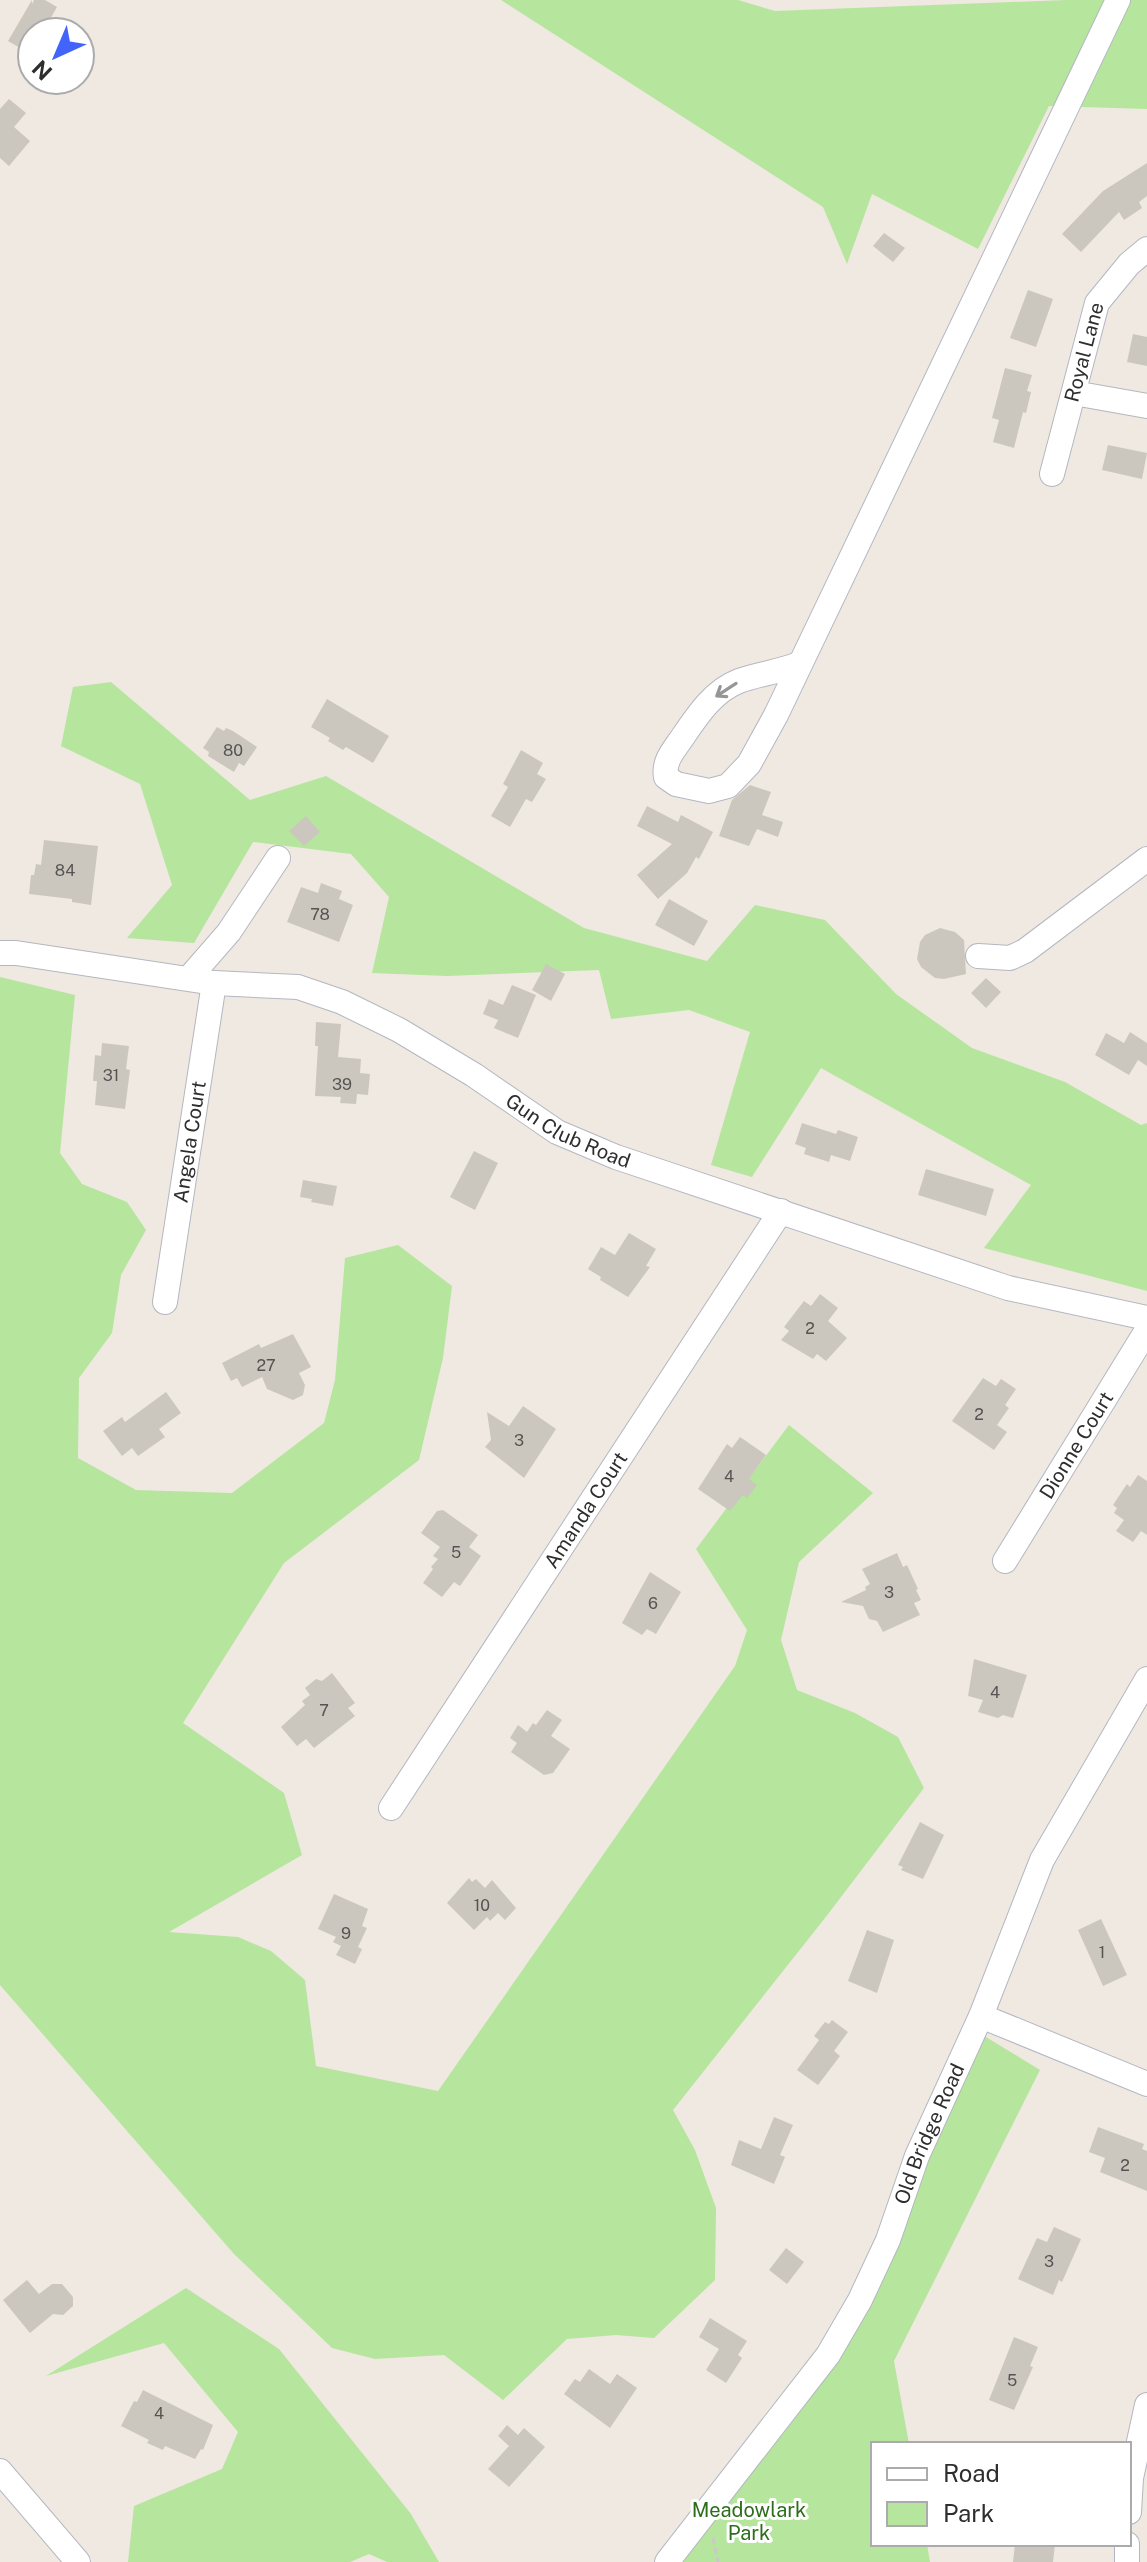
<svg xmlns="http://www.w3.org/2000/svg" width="1147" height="2562" font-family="'Public Sans',sans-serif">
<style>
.green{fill:#b6e59e}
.building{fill:#cbc7bf}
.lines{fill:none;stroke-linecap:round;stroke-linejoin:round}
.minor-casing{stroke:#b4b7c1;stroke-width:26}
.path{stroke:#c9c9c9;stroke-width:3;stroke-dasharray:6 4;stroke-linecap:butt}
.minor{stroke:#fff;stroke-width:24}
.oneway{stroke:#969696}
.labels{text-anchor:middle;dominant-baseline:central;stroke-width:6;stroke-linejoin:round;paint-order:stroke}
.number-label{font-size:16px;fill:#555452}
.street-label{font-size:20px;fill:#2e2e2e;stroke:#fff}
.park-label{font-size:20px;fill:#2c6e1b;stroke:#fff}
</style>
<rect width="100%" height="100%" fill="#efe9e1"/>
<g class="green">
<polygon points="501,0 738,0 775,11 1066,0 1147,0 1147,109 1049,106 978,249 872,194 847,264 823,207"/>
<polygon points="111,682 250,800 326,776 584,928 707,961 755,905 825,920 896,994 972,1048 1065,1082 1141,1125 1147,1123 1147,1291 984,1248 1031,1185 821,1068 752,1177 711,1165 750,1032 689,1010 611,1019 599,970 447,976 372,973 389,897 351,854 253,842 194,943 127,938 172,885 140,784 61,746 73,687"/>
<polygon points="0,977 75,995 60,1153 82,1184 127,1202 146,1230 121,1275 112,1333 79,1378 78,1458 136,1490 232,1493 324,1423 335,1380 345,1258 398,1245 452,1286 443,1358 419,1460 284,1563 183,1723 284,1793 302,1855 169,1932 238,1937 271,1951 305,1980 316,2066 438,2091 735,1666 747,1630 696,1549 789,1425 873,1493 799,1562 781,1640 797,1690 855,1713 898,1737 924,1788 825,1918 673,2110 695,2150 716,2208 715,2280 654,2338 616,2335 567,2339 503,2400 444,2355 375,2359 332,2348 234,2254 0,1985"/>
<polygon points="981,2034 1040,2070 894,2361 909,2444 873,2444 873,2544 927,2544 930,2562 659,2562 762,2449 921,2170"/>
<polygon points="186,2288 279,2349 411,2514 439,2562 387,2562 369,2554 350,2562 128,2562 134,2506 222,2469 238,2432 164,2343 46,2376"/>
</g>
<g class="building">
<polygon points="32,0 32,4 34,0 45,0 57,7 43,32 32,32 32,55 8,41"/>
<polygon points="9,99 26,113 14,127 30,141 9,166 0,158 0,109"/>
<polygon points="1147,163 1147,196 1139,202 1142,208 1124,220 1119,212 1081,252 1062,234 1103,191"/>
<polygon points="884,233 905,248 893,262 873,246"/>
<polygon points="1028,290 1053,299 1036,347 1010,338"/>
<polygon points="1133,334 1147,337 1147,366 1127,362"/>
<polygon points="1005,368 1032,375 1027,391 1031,392 1026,413 1023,412 1014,448 993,442 999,420 992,418"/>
<polygon points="1108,445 1147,453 1142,479 1102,470"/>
<polygon points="327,699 389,736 373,763 346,747 343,750 328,741 330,738 311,727"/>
<polygon points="217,727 224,731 226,728 233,731 257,747 244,766 239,763 234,772 208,756 209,752 203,748"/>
<polygon points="521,750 543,763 537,774 546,779 532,802 526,799 510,827 491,816 508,787 503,784"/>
<polygon points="750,785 771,792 762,815 783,822 778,837 757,829 749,846 719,836 732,800"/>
<polygon points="647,806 678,822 681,815 713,832 699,859 696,857 687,873 658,899 637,875 672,844 637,826"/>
<polygon points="306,816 320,832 304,846 289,831"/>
<polygon points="44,840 98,846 91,905 72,902 72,899 29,894 31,875 34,875 36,864 41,865"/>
<polygon points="321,883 342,891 339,899 353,905 339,942 287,922 301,887 318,893"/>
<polygon points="669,899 708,921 694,946 655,925"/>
<polygon points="940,928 955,932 964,940 966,974 944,979 935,978 921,967 917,959 920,942 925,935"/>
<polygon points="546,964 565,974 551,1001 532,990"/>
<polygon points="986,978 1001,992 986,1008 971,993"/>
<polygon points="512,985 536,995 518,1038 494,1028 498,1020 483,1014 489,999 503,1005"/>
<polygon points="316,1022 341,1024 338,1057 361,1059 360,1073 370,1074 368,1095 357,1094 356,1104 340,1103 341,1097 315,1096 318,1046 315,1046"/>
<polygon points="1130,1032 1147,1043 1147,1066 1138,1060 1129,1075 1095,1055 1106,1033 1124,1043"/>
<polygon points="102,1043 129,1046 126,1069 130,1070 125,1109 95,1105 97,1081 93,1081 95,1055 101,1056"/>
<polygon points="802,1123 836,1134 838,1130 858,1137 850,1161 831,1155 829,1162 804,1154 806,1148 795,1144"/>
<polygon points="474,1151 498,1163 475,1210 450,1197"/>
<polygon points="926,1169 994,1189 986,1216 918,1195"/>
<polygon points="303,1180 337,1186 333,1206 311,1202 312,1199 300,1197"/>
<polygon points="629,1233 656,1249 646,1266 650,1267 628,1297 600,1280 601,1277 588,1269 601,1247 615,1255"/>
<polygon points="820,1294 838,1308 828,1321 847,1338 826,1361 817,1354 813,1359 781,1340 789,1331 784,1327 804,1301 811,1306"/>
<polygon points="293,1334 311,1367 299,1373 305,1385 303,1395 293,1400 267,1389 262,1377 242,1387 237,1378 231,1381 222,1363 259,1344 261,1348"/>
<polygon points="983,1378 996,1386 1001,1379 1016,1389 1005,1405 1009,1408 997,1425 1007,1432 994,1450 952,1421"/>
<polygon points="166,1392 181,1413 159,1429 165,1437 138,1456 132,1448 122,1456 103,1431 122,1417 125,1422"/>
<polygon points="523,1406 556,1429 524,1478 485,1447 491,1440 487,1412 509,1426"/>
<polygon points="740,1437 766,1455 749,1479 757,1485 747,1498 743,1495 730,1511 698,1489 727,1444 732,1448"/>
<polygon points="1138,1475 1147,1481 1147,1535 1141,1531 1133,1542 1116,1531 1124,1520 1114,1513 1117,1508 1113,1505 1127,1484 1130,1487"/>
<polygon points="443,1510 478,1535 469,1547 481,1556 460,1586 454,1582 442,1597 423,1583 433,1569 431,1567 438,1559 433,1556 440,1547 421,1533 437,1511"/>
<polygon points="897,1553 903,1567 907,1565 918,1589 916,1590 921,1600 914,1603 920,1615 883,1632 877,1621 869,1619 863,1606 841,1602 866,1590 865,1587 870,1584 862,1569"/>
<polygon points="650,1572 681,1592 656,1634 647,1629 642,1635 622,1623"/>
<polygon points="974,1659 1027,1675 1013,1718 1003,1715 998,1718 978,1712 983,1700 968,1696"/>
<polygon points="332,1673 355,1703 348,1708 355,1716 314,1748 306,1739 297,1746 281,1727 305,1705 302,1701 310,1695 305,1688 316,1679 322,1681"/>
<polygon points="547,1710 562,1720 551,1736 570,1749 553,1773 544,1775 511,1752 517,1743 510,1738 518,1725 527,1732 533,1723 536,1725"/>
<polygon points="920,1822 944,1835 923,1879 901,1870 903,1867 898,1865"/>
<polygon points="469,1878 472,1882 476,1879 485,1888 492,1880 516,1908 505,1920 498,1913 490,1921 487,1917 474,1930 447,1903"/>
<polygon points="334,1894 368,1909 362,1926 367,1928 358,1947 362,1949 355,1964 336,1955 341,1946 333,1942 336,1937 318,1929"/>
<polygon points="1101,1919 1127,1975 1103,1986 1078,1930"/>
<polygon points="867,1930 894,1940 877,1993 848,1981"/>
<polygon points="832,2020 848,2032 834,2051 840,2056 818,2085 797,2070 819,2040 814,2036 825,2022 829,2024"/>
<polygon points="774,2117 793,2125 780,2155 785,2157 774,2184 731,2165 739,2140 761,2149"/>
<polygon points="1098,2127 1144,2144 1142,2149 1147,2151 1147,2191 1100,2172 1105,2158 1089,2152"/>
<polygon points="1054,2227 1081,2239 1062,2282 1059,2280 1053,2295 1018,2279 1037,2238 1047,2242"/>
<polygon points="786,2248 804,2262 787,2284 769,2270"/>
<polygon points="27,2280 39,2294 52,2284 62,2284 73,2297 73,2306 63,2315 53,2314 30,2333 3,2300"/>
<polygon points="710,2318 747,2341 738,2355 742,2358 726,2383 706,2370 719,2349 699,2337"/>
<polygon points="1014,2337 1038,2347 1030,2366 1033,2367 1014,2410 989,2400"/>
<polygon points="589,2369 610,2384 617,2374 637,2388 610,2428 564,2394 575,2379 580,2382"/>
<polygon points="143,2390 213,2425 203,2450 201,2449 195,2459 165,2446 163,2450 147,2443 149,2440 121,2426 134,2401 137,2402"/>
<polygon points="507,2425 518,2435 524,2428 545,2447 509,2487 488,2469 509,2446 498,2436"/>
<polygon points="1015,2544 1055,2544 1053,2562 1013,2562"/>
</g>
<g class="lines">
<defs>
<g id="minor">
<polyline points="1074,393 1147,406"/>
<path id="s1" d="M1052,474L1097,303L1129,264L1147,249"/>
<path d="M799,664C779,672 758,674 739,681C713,691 697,716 682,738C674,750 663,761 666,777L676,784L709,791L728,786L749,764L776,715L1118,0"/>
<path id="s2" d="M0,953H16L214,983L298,987L342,1002L399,1030L474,1075L557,1132L616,1157L1008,1288L1147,1318"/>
<polyline points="978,956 1010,958 1025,951 1147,859"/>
<polyline points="189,978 229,932 278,858"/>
<path id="s3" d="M165,1302L214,983"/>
<path id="s4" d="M1005,1561L1147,1330"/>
<path id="s5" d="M391,1808L781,1211"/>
<polyline points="981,2016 1147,2084"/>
<polyline points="0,2471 78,2562"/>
<polyline points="1129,2512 1131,2478 1147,2405"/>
<polyline points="1127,2544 1127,2562"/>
<path id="s6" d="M667,2562L828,2355L860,2300L888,2240L917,2156L981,2016L1042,1860L1147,1679"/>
</g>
</defs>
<use href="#minor" class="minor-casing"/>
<polyline class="path" points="713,2538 718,2562"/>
<use href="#minor" class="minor"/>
</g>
<defs><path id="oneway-shaft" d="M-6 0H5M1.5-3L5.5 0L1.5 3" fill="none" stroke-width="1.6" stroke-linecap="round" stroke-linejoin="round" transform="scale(2)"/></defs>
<use class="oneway" href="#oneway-shaft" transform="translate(726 690) rotate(147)"/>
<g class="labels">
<g class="number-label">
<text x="233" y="750">80</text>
<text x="65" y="870">84</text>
<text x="320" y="914">78</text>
<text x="111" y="1075">31</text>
<text x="342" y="1084">39</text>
<text x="810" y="1328">2</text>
<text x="266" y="1365">27</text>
<text x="979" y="1414">2</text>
<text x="519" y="1440">3</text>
<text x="729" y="1476">4</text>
<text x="456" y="1552">5</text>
<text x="889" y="1592">3</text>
<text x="653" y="1603">6</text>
<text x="995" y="1692">4</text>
<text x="324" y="1710">7</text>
<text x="482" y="1905">10</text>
<text x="346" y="1933">9</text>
<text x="1102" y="1952">1</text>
<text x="1125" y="2165">2</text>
<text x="1049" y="2261">3</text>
<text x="1012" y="2380">5</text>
<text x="159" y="2413">4</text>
</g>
<g class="street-label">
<text stroke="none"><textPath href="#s1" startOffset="126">Royal Lane</textPath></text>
<text stroke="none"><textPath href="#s2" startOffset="608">Gun Club Road</textPath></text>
<text stroke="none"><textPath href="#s3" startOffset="162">Angela Court</textPath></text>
<text stroke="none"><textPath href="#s4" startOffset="136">Dionne Court</textPath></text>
<text stroke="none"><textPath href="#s5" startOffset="356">Amanda Court</textPath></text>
<text stroke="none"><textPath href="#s6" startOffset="506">Old Bridge Road</textPath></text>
</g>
<g class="park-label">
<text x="749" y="2510">Meadowlark<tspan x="749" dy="23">Park</tspan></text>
</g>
</g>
<rect x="871" y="2442" width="260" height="104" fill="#ffffff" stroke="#ababab" stroke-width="2"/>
<rect x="887" y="2468" width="40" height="12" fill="#ffffff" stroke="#ababab" stroke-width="2"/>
<text x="943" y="2482" font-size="24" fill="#2e2e2e">Road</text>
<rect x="887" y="2502" width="40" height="24" fill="#b6e59e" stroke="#ababab" stroke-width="2"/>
<text x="943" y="2522" font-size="24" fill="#2e2e2e">Park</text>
<g transform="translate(56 56) rotate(224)"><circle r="38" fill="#ffffff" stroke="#ababab" stroke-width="2"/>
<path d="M0-6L14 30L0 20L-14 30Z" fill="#4264fb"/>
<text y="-12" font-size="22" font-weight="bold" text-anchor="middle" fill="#2e2e2e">N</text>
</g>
</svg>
